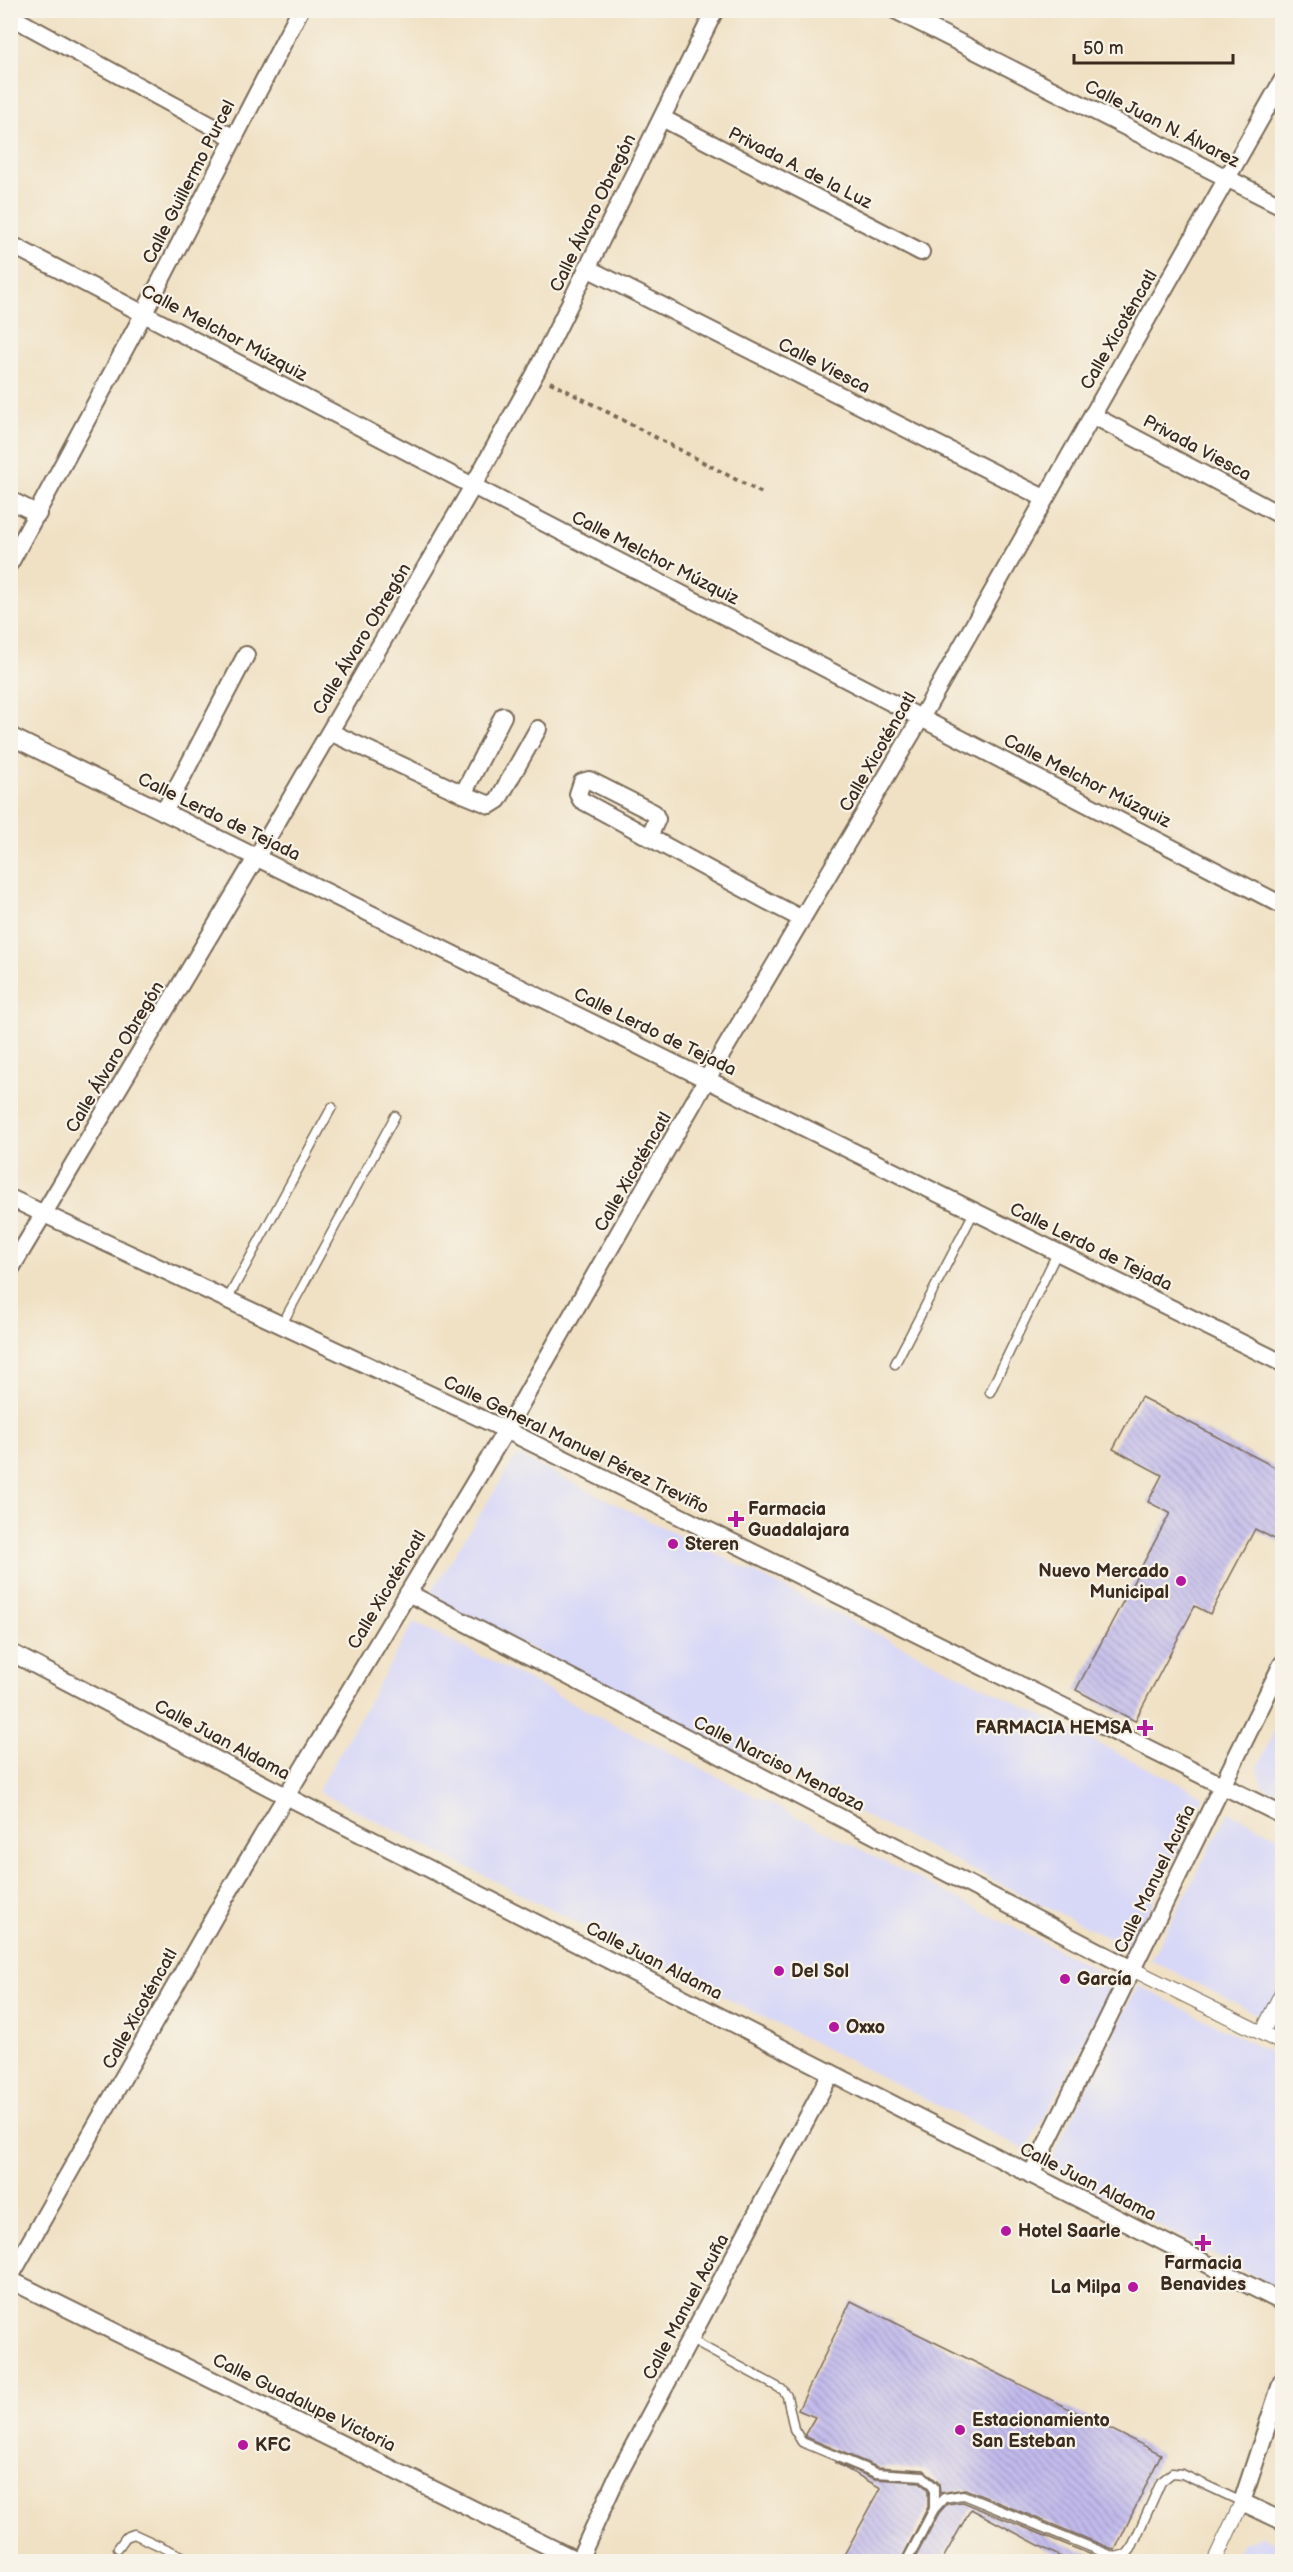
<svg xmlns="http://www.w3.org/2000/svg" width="1293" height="2572" font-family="'Balsamiq Sans',sans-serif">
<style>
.built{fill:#d7d7f8}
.building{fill:url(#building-back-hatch)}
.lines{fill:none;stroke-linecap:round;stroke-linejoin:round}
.service-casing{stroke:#7a6a58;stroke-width:11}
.pedestrian-casing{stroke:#7a6a58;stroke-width:16}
.minor-casing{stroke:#7a6a58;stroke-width:20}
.path{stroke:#7a6a58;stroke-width:4;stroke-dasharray:4.5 4.5;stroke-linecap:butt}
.service{stroke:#fff;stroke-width:8}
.pedestrian{stroke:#fff;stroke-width:14}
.minor{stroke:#fff;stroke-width:16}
.poi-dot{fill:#b5179e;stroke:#f7f3e8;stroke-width:2}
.labels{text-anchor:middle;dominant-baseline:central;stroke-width:4.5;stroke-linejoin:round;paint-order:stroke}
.street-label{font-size:18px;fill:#3b2a1e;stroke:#f7f3e8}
.poi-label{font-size:18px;font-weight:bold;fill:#3b2a1e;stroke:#f7f3e8;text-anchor:start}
</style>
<defs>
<pattern id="building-back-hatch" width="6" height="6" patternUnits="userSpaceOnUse" patternTransform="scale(1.5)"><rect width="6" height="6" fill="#c2bbed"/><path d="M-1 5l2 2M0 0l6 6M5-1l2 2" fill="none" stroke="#9f98bf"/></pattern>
</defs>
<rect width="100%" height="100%" fill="#f7f3e8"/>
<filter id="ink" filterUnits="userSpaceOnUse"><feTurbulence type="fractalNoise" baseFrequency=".0167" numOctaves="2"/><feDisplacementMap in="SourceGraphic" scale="12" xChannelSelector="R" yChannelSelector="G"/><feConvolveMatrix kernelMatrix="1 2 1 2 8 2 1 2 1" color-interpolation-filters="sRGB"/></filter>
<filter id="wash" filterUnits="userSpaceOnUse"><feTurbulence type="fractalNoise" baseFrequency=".008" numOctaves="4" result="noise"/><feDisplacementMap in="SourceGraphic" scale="24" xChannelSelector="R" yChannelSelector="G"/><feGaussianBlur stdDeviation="1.35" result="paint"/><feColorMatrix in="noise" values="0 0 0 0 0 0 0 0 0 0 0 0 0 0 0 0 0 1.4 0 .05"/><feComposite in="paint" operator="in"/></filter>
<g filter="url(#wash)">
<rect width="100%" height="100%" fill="#f0e1c4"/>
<g class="built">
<polygon points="517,1455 1204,1796 1131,1949 428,1597"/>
<polygon points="414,1622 1119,1981 1026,2150 318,1791"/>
<polygon points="1282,1714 1282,1796 1262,1785 1257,1769"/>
<polygon points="1229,1812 1282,1838 1282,2027 1151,1960"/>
<polygon points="1138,1985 1282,2059 1282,2291 1048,2166"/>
<polygon points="1262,2536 1282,2545 1282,2561 1233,2561 1242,2543"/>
</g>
<g id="blocks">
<g class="building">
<polygon points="1141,1397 1282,1471 1282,1543 1255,1529 1210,1614 1195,1606 1135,1721 1076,1690 1170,1513 1148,1502 1162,1475 1113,1449"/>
<polygon points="851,2301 1161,2454 1115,2550 965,2489 940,2493 939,2483 924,2470 877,2467 806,2437 805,2434 815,2417 798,2410"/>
<polygon points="834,2462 875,2479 920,2482 928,2490 928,2507 900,2562 840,2562 881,2488"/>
<polygon points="962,2502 1109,2562 1070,2562 971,2509 941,2562 913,2562 939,2513 947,2504"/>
</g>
</g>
</g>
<g filter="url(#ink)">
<use href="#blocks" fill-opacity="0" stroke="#7a6a58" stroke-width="1.5"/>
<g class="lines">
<defs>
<g id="service">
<polyline points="227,1300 332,1107"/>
<polyline points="281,1326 395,1116"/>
<polyline points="895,1364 974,1212"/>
<polyline points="990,1392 1057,1253"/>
<polyline points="691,2340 783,2390 787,2396 794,2429 802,2442 876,2473 923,2476 934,2487 934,2509 944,2498 963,2495 1115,2557 1127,2554 1131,2549 1161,2482 1172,2473 1182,2474 1242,2502"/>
<polyline points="118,2548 126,2537 134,2534 195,2562"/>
<polyline points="906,2562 934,2509"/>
</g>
<g id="pedestrian">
<polyline points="1132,1969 1282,2043"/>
<polyline points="1262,2033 1282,1992"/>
<polyline points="1214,2562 1242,2502"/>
</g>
<g id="minor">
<polyline points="895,10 1282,206"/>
<polyline points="10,16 234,138"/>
<polyline points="662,118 921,252"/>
<polyline points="10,244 473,486 1282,905"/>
<polyline points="587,268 1044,498"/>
<polyline points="1092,415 1282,516"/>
<polyline points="10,500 38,514"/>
<polyline points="10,563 144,313 300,10"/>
<polyline points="330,732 463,794 490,805 498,800 538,729"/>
<polyline points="10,736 1282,1363"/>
<polyline points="463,794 503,716"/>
<polyline points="164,812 246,655"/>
<path d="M649,837L657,819L654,813L589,780L582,782L578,794L581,800C655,840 728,881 802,919"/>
<polyline points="10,1198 506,1430 1282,1815"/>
<polyline points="10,1270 256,858 473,486 535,374 715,10"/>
<polyline points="408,1593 1132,1969"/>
<polyline points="10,1652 286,1796 1282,2302"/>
<polyline points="1031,2175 1282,1664"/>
<polyline points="10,2277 225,1898 506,1430 707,1079 921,718 1282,81"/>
<polyline points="10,2280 580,2562"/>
<polyline points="1282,2381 1242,2502 1282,2521"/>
<polyline points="578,2562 617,2477 831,2073"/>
</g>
</defs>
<use href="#service" class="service-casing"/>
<use href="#pedestrian" class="pedestrian-casing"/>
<use href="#minor" class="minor-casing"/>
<polyline class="path" points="550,382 762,493"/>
<use href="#service" class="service"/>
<use href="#pedestrian" class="pedestrian"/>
<use href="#minor" class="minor"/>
</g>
</g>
<g class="poi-dot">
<path d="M733 1510h6v6h6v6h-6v6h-6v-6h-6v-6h6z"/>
<circle cx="673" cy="1544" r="6"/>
<circle cx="1181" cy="1581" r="6"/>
<path d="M1142 1719h6v6h6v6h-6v6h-6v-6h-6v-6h6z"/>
<circle cx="779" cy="1971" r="6"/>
<circle cx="1065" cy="1979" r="6"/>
<circle cx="834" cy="2027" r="6"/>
<circle cx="1006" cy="2231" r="6"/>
<path d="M1200 2234h6v6h6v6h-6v6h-6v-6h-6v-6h6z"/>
<circle cx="1133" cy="2287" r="6"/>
<circle cx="960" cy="2430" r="6"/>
<circle cx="243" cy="2445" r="6"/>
</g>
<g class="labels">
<g class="street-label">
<text transform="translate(1162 124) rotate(27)">Calle Juan N. Álvarez</text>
<text transform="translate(800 168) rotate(27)">Privada A. de la Luz</text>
<text transform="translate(189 182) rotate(-63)">Calle Guillermo Purcel</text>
<text transform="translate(593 213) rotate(-64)">Calle Álvaro Obregón</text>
<text transform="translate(1119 330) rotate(-60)">Calle Xicoténcatl</text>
<text transform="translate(224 333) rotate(28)">Calle Melchor Múzquiz</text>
<text transform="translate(824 366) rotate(27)">Calle Viesca</text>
<text transform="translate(1197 448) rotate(28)">Privada Viesca</text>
<text transform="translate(655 558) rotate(27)">Calle Melchor Múzquiz</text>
<text transform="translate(362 639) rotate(-59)">Calle Álvaro Obregón</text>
<text transform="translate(878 752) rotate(-60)">Calle Xicoténcatl</text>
<text transform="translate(1087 781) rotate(27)">Calle Melchor Múzquiz</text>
<text transform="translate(219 817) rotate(26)">Calle Lerdo de Tejada</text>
<text transform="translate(655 1032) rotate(26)">Calle Lerdo de Tejada</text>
<text transform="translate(115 1057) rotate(-59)">Calle Álvaro Obregón</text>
<text transform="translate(633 1172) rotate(-60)">Calle Xicoténcatl</text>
<text transform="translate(1091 1247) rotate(26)">Calle Lerdo de Tejada</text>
<text transform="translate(576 1445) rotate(26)">Calle General Manuel Pérez Treviño</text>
<text transform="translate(387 1590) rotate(-59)">Calle Xicoténcatl</text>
<text transform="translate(222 1740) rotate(28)">Calle Juan Aldama</text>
<text transform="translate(779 1764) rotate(27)">Calle Narciso Mendoza</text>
<text transform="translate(1155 1879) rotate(-64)">Calle Manuel Acuña</text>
<text transform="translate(654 1961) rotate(27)">Calle Juan Aldama</text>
<text transform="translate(140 2009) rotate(-61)">Calle Xicoténcatl</text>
<text transform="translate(1088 2182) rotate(27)">Calle Juan Aldama</text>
<text transform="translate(686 2307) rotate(-62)">Calle Manuel Acuña</text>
<text transform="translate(304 2403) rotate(26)">Calle Guadalupe Victoria</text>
</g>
<g class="poi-label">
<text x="748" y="1509">Farmacia<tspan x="748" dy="21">Guadalajara</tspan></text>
<text x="685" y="1544">Steren</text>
<text x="1169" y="1571" text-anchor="end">Nuevo Mercado<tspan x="1169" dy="21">Municipal</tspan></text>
<text x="1132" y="1728" text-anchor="end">FARMACIA HEMSA</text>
<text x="791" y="1971">Del Sol</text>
<text x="1077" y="1979">García</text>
<text x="846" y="2027">Oxxo</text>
<text x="1018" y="2231">Hotel Saarle</text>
<text x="1203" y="2263" text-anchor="middle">Farmacia<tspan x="1203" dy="21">Benavides</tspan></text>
<text x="1121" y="2287" text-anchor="end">La Milpa</text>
<text x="972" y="2420">Estacionamiento<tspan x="972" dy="21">San Esteban</tspan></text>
<text x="255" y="2445">KFC</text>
</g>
</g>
<rect width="1293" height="2572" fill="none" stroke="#f7f3e8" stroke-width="36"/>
<path d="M1074 54v9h159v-9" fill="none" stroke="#3b2a1e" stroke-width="3"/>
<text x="1083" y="54" font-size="18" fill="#3b2a1e" stroke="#f7f3e8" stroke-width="4.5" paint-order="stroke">50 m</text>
</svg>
